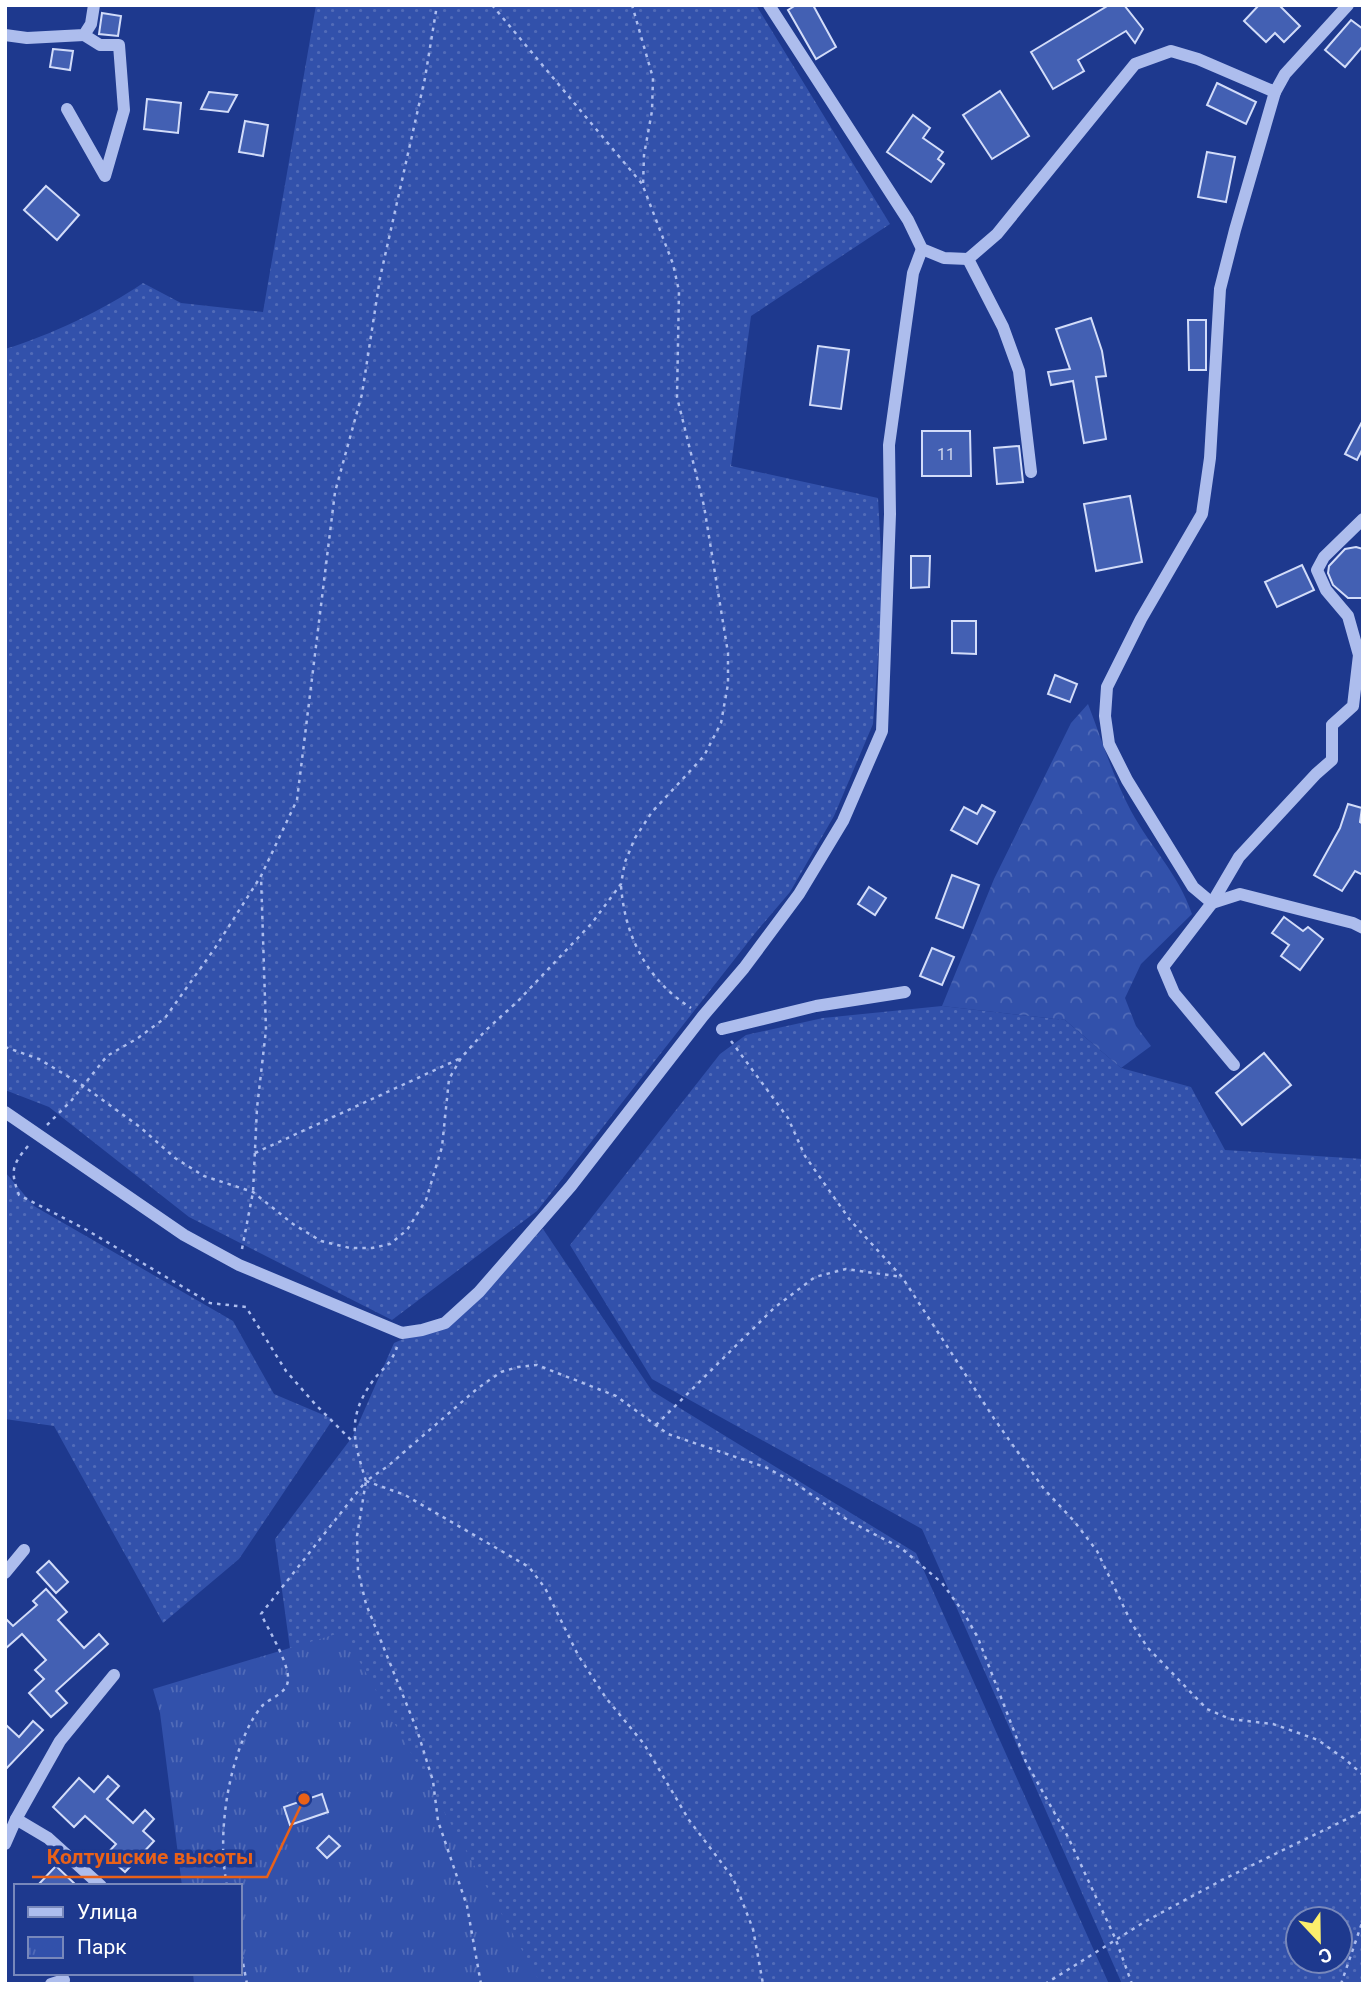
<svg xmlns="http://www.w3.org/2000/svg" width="1368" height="1989" font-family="Roboto,sans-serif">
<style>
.grass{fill:url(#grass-dots);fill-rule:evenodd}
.forest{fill:url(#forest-crowns)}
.park{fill:url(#park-tufts)}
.building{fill:#4360b3;stroke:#d2dcf9;stroke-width:2}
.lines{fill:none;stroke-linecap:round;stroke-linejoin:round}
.path{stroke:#adbded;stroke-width:2.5;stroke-dasharray:3.5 5;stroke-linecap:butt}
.minor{stroke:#adbded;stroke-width:12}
.labels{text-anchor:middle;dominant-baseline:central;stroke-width:7;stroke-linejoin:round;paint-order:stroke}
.number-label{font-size:16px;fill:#d0d7ec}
.leader{fill:none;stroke:#e96118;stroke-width:2.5}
.callout-dot{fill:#e96118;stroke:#1e398e;stroke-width:2.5}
.callout-label{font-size:21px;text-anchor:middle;font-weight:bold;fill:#e96118;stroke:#1e398e;stroke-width:7;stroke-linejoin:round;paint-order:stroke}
</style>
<defs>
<pattern id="grass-dots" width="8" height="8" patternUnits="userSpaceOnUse" patternTransform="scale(1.75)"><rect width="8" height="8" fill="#3251ab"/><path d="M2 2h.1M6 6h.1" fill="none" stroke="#516bb8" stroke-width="1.8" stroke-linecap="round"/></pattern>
<pattern id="forest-crowns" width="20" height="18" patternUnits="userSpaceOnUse" patternTransform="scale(1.75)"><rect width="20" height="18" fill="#3251ab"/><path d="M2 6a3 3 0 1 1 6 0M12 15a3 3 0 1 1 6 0" fill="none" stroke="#516bb8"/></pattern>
<pattern id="park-tufts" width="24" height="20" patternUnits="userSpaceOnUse" patternTransform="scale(1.75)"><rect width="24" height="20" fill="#3251ab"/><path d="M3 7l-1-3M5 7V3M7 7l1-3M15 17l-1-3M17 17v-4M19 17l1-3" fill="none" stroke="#516bb8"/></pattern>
</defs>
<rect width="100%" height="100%" fill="#1e398e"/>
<g class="grass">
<path d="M316,5H756L890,224L751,316L731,466L878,498L883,591L873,724L834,816L790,892L756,932L537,1211L392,1320L189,1217L49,1107L5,1090V349C49,336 105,309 143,283L181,303L263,312Z"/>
<path d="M942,1006L1065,1020L1121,1068L1191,1087L1225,1150L1363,1159V1984H1122L922,1529L652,1379L570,1245L720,1054L746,1035L823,1018ZM1298,1919H1340V1961H1298Z"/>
<polygon points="5,1172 34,1206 233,1321 274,1394 333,1419 239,1559 163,1623 54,1426 5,1419"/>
<polygon points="543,1229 652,1391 916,1553 1109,1984 249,1984 297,1700 275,1539 353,1436 394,1343 452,1318"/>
</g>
<path class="forest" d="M1088,704C1102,740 1113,777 1131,811C1151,848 1178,873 1192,914L1141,964L1125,998L1136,1026L1151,1046L1121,1068L1065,1020L942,1006L994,879L1071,723Z"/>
<polygon class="park" points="343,1632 541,1984 194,1984 193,1973 240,1973 240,1886 182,1886 160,1713 153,1689"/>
<g class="building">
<polygon points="796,5 813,5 836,47 816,59 788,10"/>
<polygon points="1109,5 1124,5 1143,29 1135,43 1126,31 1078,60 1084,71 1053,89 1031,52"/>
<polygon points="1259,5 1279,5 1300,26 1284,42 1275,33 1266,42 1244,21"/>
<polygon points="102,13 121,16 118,36 99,34"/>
<polygon points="1351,20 1363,29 1363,46 1345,67 1325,50"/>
<polygon points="53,49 73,51 70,70 50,67"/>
<polygon points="1217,83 1256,102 1246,124 1207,105"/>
<polygon points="1000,91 1029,136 992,159 963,115"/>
<polygon points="209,92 237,95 228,112 201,109"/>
<polygon points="147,99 181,103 178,133 144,129"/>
<polygon points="913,115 930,128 923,138 943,152 938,159 944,164 931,182 887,152"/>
<polygon points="245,121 268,125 263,156 239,152"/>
<polygon points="1207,152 1235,157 1226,202 1198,197"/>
<polygon points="46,186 79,215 57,240 24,210"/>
<polygon points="1091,318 1102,351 1106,376 1096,377 1106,439 1084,443 1073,381 1051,385 1048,372 1070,369 1056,329"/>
<polygon points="1188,320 1206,320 1206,370 1189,370"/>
<polygon points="818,346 849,350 841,409 810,405"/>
<polygon points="1363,420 1363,448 1357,460 1345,454"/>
<polygon points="922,431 970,431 971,476 922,476"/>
<polygon points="1019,446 1023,482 997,484 994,448"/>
<polygon points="1130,496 1142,562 1096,571 1084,504"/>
<polygon points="1356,547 1363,549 1363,598 1348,598 1333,585 1328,573 1329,566 1345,549"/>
<polygon points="911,556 930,556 929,587 911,588"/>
<polygon points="1302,565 1314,590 1277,607 1265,582"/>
<polygon points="952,621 976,621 976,654 952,653"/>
<polygon points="1055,675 1077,684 1070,702 1048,694"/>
<polygon points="1348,804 1362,808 1360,822 1363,824 1363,875 1355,871 1342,891 1314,875 1340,828"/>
<polygon points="982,805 995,812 977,844 951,830 964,807 977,814"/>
<polygon points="952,875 979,885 963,928 936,918"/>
<polygon points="869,887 886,898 875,915 858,904"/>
<polygon points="1284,917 1303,931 1308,927 1323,939 1300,970 1281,956 1289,945 1272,933"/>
<polygon points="932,948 954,957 942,985 920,976"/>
<polygon points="1264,1053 1291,1085 1242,1125 1216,1093"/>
<polygon points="49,1561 68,1582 56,1593 37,1572"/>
<polygon points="46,1589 67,1612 58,1620 84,1648 99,1634 108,1644 56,1691 67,1703 51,1717 29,1693 44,1679 35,1670 46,1660 22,1634 5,1649 5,1618 13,1626 37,1605 33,1601"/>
<polygon points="33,1721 43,1730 5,1770 5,1724 19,1737"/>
<polygon points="108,1776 119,1786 107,1799 133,1823 145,1810 154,1819 143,1831 154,1841 125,1872 106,1855 116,1844 85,1816 74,1827 53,1807 79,1778 94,1792"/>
<polygon points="322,1794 328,1812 290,1825 284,1807"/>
<polygon points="329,1836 340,1846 327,1858 317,1848"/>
<polygon points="56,1866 77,1886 37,1886"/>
</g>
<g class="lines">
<g class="path">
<polyline points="492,5 643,185"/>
<path d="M621,886C625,937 647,980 691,1008"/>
<polyline points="731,1041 788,1118 805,1156 850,1220 902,1277 995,1420 1044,1489 1074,1521 1097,1551 1132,1624 1148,1648 1207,1709 1230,1719 1273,1724 1318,1740 1346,1760 1363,1775"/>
<polyline points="5,1047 39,1059 82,1085 140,1127 175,1158 204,1176 253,1192 293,1224 321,1241 350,1248 372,1248 390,1244 407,1230 426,1200 442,1147 449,1079 461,1058 485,1031 518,1001 592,923 621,884 625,862 635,838 652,812 704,756 721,723 728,684 728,653 704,506 677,397 679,291 673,264 643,186 644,155 652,111 653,78 632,5"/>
<polyline points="47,1125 71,1101 107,1056 138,1038 165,1018 215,948 261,876 297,800 335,492 362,394 380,278 425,78 437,5"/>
<path d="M28,1146C12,1165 10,1171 19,1195L85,1229L210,1303L246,1307L286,1371L315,1404L354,1443"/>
<polyline points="255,1153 461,1058"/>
<polyline points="242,1249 253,1192 257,1108 266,1030 261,876"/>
<polyline points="656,1425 774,1308 815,1277 846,1269 902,1277"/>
<polyline points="366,1481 405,1495 529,1567 545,1588 578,1655 606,1698 644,1744 689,1820 733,1878 753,1929 763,1984"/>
<path d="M227,1886C217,1836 227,1768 251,1722C254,1717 259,1709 263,1705C272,1697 288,1693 288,1679C289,1663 268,1629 261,1614L366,1481C354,1442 346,1419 372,1382C382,1368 391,1365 397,1347"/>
<polyline points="240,1947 247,1984"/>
<polyline points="481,1984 467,1906 438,1821 433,1781 417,1730 366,1604 358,1571 357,1536 366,1481 388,1466 478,1388 501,1372 518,1367 537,1365 616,1396 668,1434 765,1467 795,1483 849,1521 901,1548 942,1583 964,1613 978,1638 1026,1762 1068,1837 1116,1940 1132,1984"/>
<polyline points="1045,1984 1146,1921 1224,1879 1363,1811"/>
<polyline points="1341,1984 1363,1920"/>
</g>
<g class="minor">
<polyline points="769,5 908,220 922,249 944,258 968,259 997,234 1135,64 1171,51 1198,59 1275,92 1285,74 1348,5"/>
<polyline points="5,35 27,38 84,35 91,24 94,5"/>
<polyline points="1275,92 1235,230 1220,289 1210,458 1202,514 1141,619 1107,687 1105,716 1109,744 1127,780 1193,887 1212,903 1240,894 1353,923 1363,928"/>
<polyline points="67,109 105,176 124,110 119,45 100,45 84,35"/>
<polyline points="968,259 1003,327 1019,371 1031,472"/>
<polyline points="722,1029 816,1006 905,992"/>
<polyline points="1234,1065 1174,993 1163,967 1212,903 1239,857 1316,774 1332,760 1332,725 1353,706 1359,655 1348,616 1326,590 1317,570 1324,557 1363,519"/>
<polyline points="5,1112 184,1235 239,1265 402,1333 422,1330 445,1323 479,1292 571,1186 703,1016 744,968 799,894 843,821 882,731 890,514 889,445 913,273 922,249"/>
<polyline points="5,1573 24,1550"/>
<polyline points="16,1819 48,1838 101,1886"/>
<polyline points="5,1844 16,1819 60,1741 114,1675"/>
<polyline points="51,1984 64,1980"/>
</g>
</g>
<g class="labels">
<g class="number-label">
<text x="946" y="454">11</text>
</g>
</g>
<path class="leader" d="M304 1799L267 1877H32"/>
<circle class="callout-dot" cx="304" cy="1799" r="7"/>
<g class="callout-label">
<text x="150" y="1864">Колтушские высоты</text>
</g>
<rect width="1368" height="1989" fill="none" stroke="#ffffff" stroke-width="14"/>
<rect x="14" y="1884" width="228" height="91" fill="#1e398e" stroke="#7888bb" stroke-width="2"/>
<rect x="28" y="1907" width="35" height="10" fill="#adbded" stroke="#7888bb" stroke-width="2"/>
<text x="77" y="1919" font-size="21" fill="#ffffff">Улица</text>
<rect x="28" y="1937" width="35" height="21" fill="url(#park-tufts)" stroke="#7888bb" stroke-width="2"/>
<text x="77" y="1954" font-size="21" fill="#ffffff">Парк</text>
<g transform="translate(1319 1940) rotate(158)"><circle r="33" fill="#1e398e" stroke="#7888bb" stroke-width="2"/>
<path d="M0-5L12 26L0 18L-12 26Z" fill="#fbee6c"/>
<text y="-10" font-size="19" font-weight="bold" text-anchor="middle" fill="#ffffff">С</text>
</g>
</svg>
